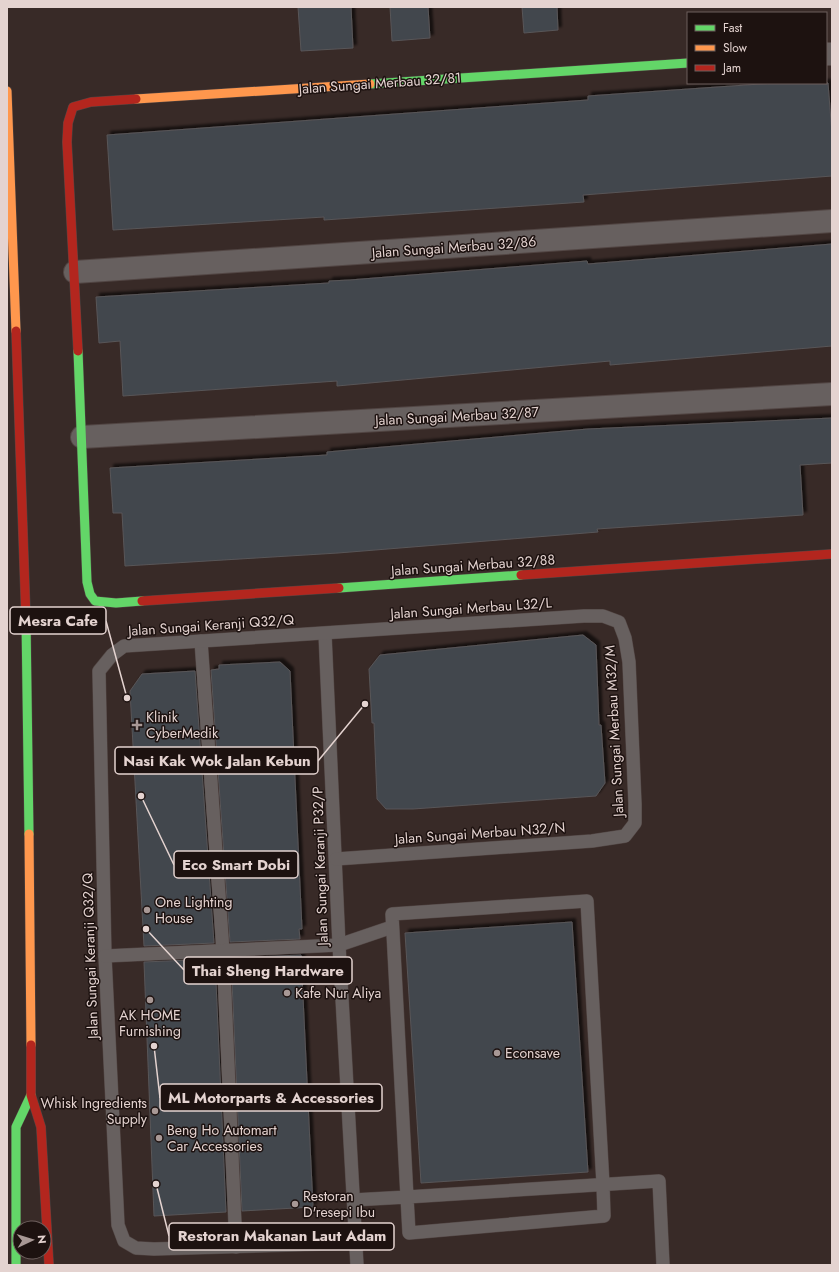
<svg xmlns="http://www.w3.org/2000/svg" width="839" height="1272" font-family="Jost,sans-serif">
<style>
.building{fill:#42464d;stroke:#585658;filter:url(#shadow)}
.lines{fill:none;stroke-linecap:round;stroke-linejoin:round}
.lane-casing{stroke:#524644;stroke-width:14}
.street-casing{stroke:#524644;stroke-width:24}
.fast-casing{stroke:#524644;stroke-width:10}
.slow-casing{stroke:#524644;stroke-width:10}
.jam-casing{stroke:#524644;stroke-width:10}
.lane{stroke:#67605f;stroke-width:13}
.street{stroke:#67605f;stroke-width:22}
.fast{stroke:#63d668;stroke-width:9}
.slow{stroke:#ff974d;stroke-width:9}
.jam{stroke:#b3261e;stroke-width:9}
.poi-dot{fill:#a89895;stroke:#1d1210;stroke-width:1.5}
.labels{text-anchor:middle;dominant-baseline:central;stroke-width:3;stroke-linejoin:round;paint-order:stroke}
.street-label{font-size:14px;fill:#e4d3d0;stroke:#1d1210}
.poi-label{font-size:14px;fill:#e4d3d0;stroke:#1d1210;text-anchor:start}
.leader{fill:none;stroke:#e4d3d0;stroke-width:1.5}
.callout-dot{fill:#e4d3d0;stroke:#1d1210;stroke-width:1.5}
.callout{fill:#1d1210;stroke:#e4d3d0;stroke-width:1.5}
.callout-label{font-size:15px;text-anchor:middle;font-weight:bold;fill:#e4d3d0}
</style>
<defs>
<filter id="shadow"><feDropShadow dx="3.5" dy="-3.5" stdDeviation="1" flood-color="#0009"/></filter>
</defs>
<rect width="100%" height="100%" fill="#382a27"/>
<g class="building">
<polygon points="298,7 351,7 353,48 301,51"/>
<polygon points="390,7 428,7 430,38 392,41"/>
<polygon points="522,7 557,7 558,30 524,33"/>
<polygon points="775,83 828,83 832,134 832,176 583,195 584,202 324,220 324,217 113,230 107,135 588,100 588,96"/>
<polygon points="832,244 832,346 610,365 610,361 337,386 337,381 123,396 120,341 99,343 96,297 329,283 329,281 350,280 587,261 588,264"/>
<polygon points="832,418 832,463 800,465 803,515 597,529 598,532 338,553 125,566 122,513 113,513 110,468 327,455 327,452 588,429"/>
<polygon points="583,635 596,645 599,725 601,725 605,783 596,796 413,809 386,809 377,799 374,723 372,723 369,669 380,655"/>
<polygon points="280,662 290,671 302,929 299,929 300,939 230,942 211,670 219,669 219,665"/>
<polygon points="195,671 214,943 144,946 130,691 142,674"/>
<polygon points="572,922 588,1172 421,1183 405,933"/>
<polygon points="301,955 313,1207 242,1211 231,958"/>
<polygon points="215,959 226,1212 154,1216 144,962"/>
</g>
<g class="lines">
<defs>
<g id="lane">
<polyline points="325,634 339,945 357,1265"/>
<polyline points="201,641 223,951 236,1247"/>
<polyline points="336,859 592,841 625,836 635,823 635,804 629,662 625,638 619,622 603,616 584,616 124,646 112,655 99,671 105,956 118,1225 124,1241 136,1248 154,1249 356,1243"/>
<polyline points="105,956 339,945 392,927"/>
<polyline points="353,1200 407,1197 392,914 587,901 603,1184 604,1216 409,1233 407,1197 659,1181 663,1265"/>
</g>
<g id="street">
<polyline points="826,54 832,54"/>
<polyline points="75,272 832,221"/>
<polyline points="82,437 832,394"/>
</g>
<g id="fast">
<polyline points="370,84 688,63"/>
<polyline points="78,351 87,582 90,594 95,601 116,603 142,601"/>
<polyline points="339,588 521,575"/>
<polyline points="26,620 29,834"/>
<polyline points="16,1265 16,1127 31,1095"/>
</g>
<g id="slow">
<polyline points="7,91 16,331"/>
<polyline points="136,99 370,84"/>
<polyline points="29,834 31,1045"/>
</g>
<g id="jam">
<polyline points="16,331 26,620"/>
<polyline points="78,351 67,142 68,123 73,107 91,102 136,99"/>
<polyline points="521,575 832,554"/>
<polyline points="142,601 339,588"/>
<polyline points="31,1045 31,1095 41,1127 49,1265"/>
</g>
</defs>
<use href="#lane" class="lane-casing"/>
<use href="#street" class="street-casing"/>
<use href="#fast" class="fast-casing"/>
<use href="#slow" class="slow-casing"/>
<use href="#jam" class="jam-casing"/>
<use href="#lane" class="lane"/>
<use href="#street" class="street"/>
<use href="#fast" class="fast"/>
<use href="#slow" class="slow"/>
<use href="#jam" class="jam"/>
</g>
<g class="poi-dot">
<path d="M135 719h4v4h4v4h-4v4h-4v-4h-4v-4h4z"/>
<circle cx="147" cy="910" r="4"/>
<circle cx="287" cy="993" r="4"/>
<circle cx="150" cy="1000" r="4"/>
<circle cx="497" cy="1053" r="4"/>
<circle cx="155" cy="1111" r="4"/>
<circle cx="159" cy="1138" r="4"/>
<circle cx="295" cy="1204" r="4"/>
</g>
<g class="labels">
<g class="street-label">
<text transform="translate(380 83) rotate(-4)">Jalan Sungai Merbau 32/81</text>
<text transform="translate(454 247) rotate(-4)">Jalan Sungai Merbau 32/86</text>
<text transform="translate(457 416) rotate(-3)">Jalan Sungai Merbau 32/87</text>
<text transform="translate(473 565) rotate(-4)">Jalan Sungai Merbau 32/88</text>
<text transform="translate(471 608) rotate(-4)">Jalan Sungai Merbau L32/L</text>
<text transform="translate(211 625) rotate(-4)">Jalan Sungai Keranji Q32/Q</text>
<text transform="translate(614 731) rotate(-93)">Jalan Sungai Merbau M32/M</text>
<text transform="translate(480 833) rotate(-4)">Jalan Sungai Merbau N32/N</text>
<text transform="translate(320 866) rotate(-92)">Jalan Sungai Keranji P32/P</text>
<text transform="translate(90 956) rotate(-92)">Jalan Sungai Keranji Q32/Q</text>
</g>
<g class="poi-label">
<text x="146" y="717">Klinik<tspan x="146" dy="16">CyberMedik</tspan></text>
<text x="155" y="902">One Lighting<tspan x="155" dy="16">House</tspan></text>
<text x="295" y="993">Kafe Nur Aliya</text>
<text x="150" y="1015" text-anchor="middle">AK HOME<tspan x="150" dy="16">Furnishing</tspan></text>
<text x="505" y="1053">Econsave</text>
<text x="147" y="1103" text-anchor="end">Whisk Ingredients<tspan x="147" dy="16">Supply</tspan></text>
<text x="167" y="1130">Beng Ho Automart<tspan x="167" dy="16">Car Accessories</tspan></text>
<text x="303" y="1196">Restoran<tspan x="303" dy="16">D'resepi Ibu</tspan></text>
</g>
</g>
<path class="leader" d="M127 698L106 621M365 704L318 761M141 796L174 865M146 929L184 970M154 1046L160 1098M156 1184L169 1236"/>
<g class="callout-dot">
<circle cx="127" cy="698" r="4"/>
<circle cx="365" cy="704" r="4"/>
<circle cx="141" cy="796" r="4"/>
<circle cx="146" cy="929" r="4"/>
<circle cx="154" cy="1046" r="4"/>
<circle cx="156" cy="1184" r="4"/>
</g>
<g class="callout">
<rect x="10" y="607" width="96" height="27" rx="4"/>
<rect x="115" y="747" width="203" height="27" rx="4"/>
<rect x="174" y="851" width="124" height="27" rx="4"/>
<rect x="184" y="957" width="168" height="27" rx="4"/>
<rect x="160" y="1084" width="222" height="27" rx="4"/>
<rect x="169" y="1223" width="225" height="27" rx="4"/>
</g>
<g class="callout-label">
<text x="58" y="626">Mesra Cafe</text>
<text x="217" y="766">Nasi Kak Wok Jalan Kebun</text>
<text x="236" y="870">Eco Smart Dobi</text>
<text x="268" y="976">Thai Sheng Hardware</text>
<text x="271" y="1103">ML Motorparts &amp; Accessories</text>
<text x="282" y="1241">Restoran Makanan Laut Adam</text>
</g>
<rect width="839" height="1272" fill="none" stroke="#e4d3d0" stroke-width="16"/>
<rect x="687" y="12" width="140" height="72" fill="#1d1210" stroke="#6d5f5d"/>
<rect x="695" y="25" width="20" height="6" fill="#63d668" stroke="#6d5f5d"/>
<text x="723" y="32" font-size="12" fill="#e4d3d0">Fast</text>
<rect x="695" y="45" width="20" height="6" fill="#ff974d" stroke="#6d5f5d"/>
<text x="723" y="52" font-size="12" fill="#e4d3d0">Slow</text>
<rect x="695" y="65" width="20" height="6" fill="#b3261e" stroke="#6d5f5d"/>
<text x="723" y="72" font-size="12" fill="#e4d3d0">Jam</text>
<g transform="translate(32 1240) rotate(86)"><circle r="19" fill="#1d1210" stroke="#6d5f5d"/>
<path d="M0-3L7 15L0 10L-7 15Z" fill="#a89895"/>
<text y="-6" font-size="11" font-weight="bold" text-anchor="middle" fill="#e4d3d0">N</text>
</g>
</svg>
